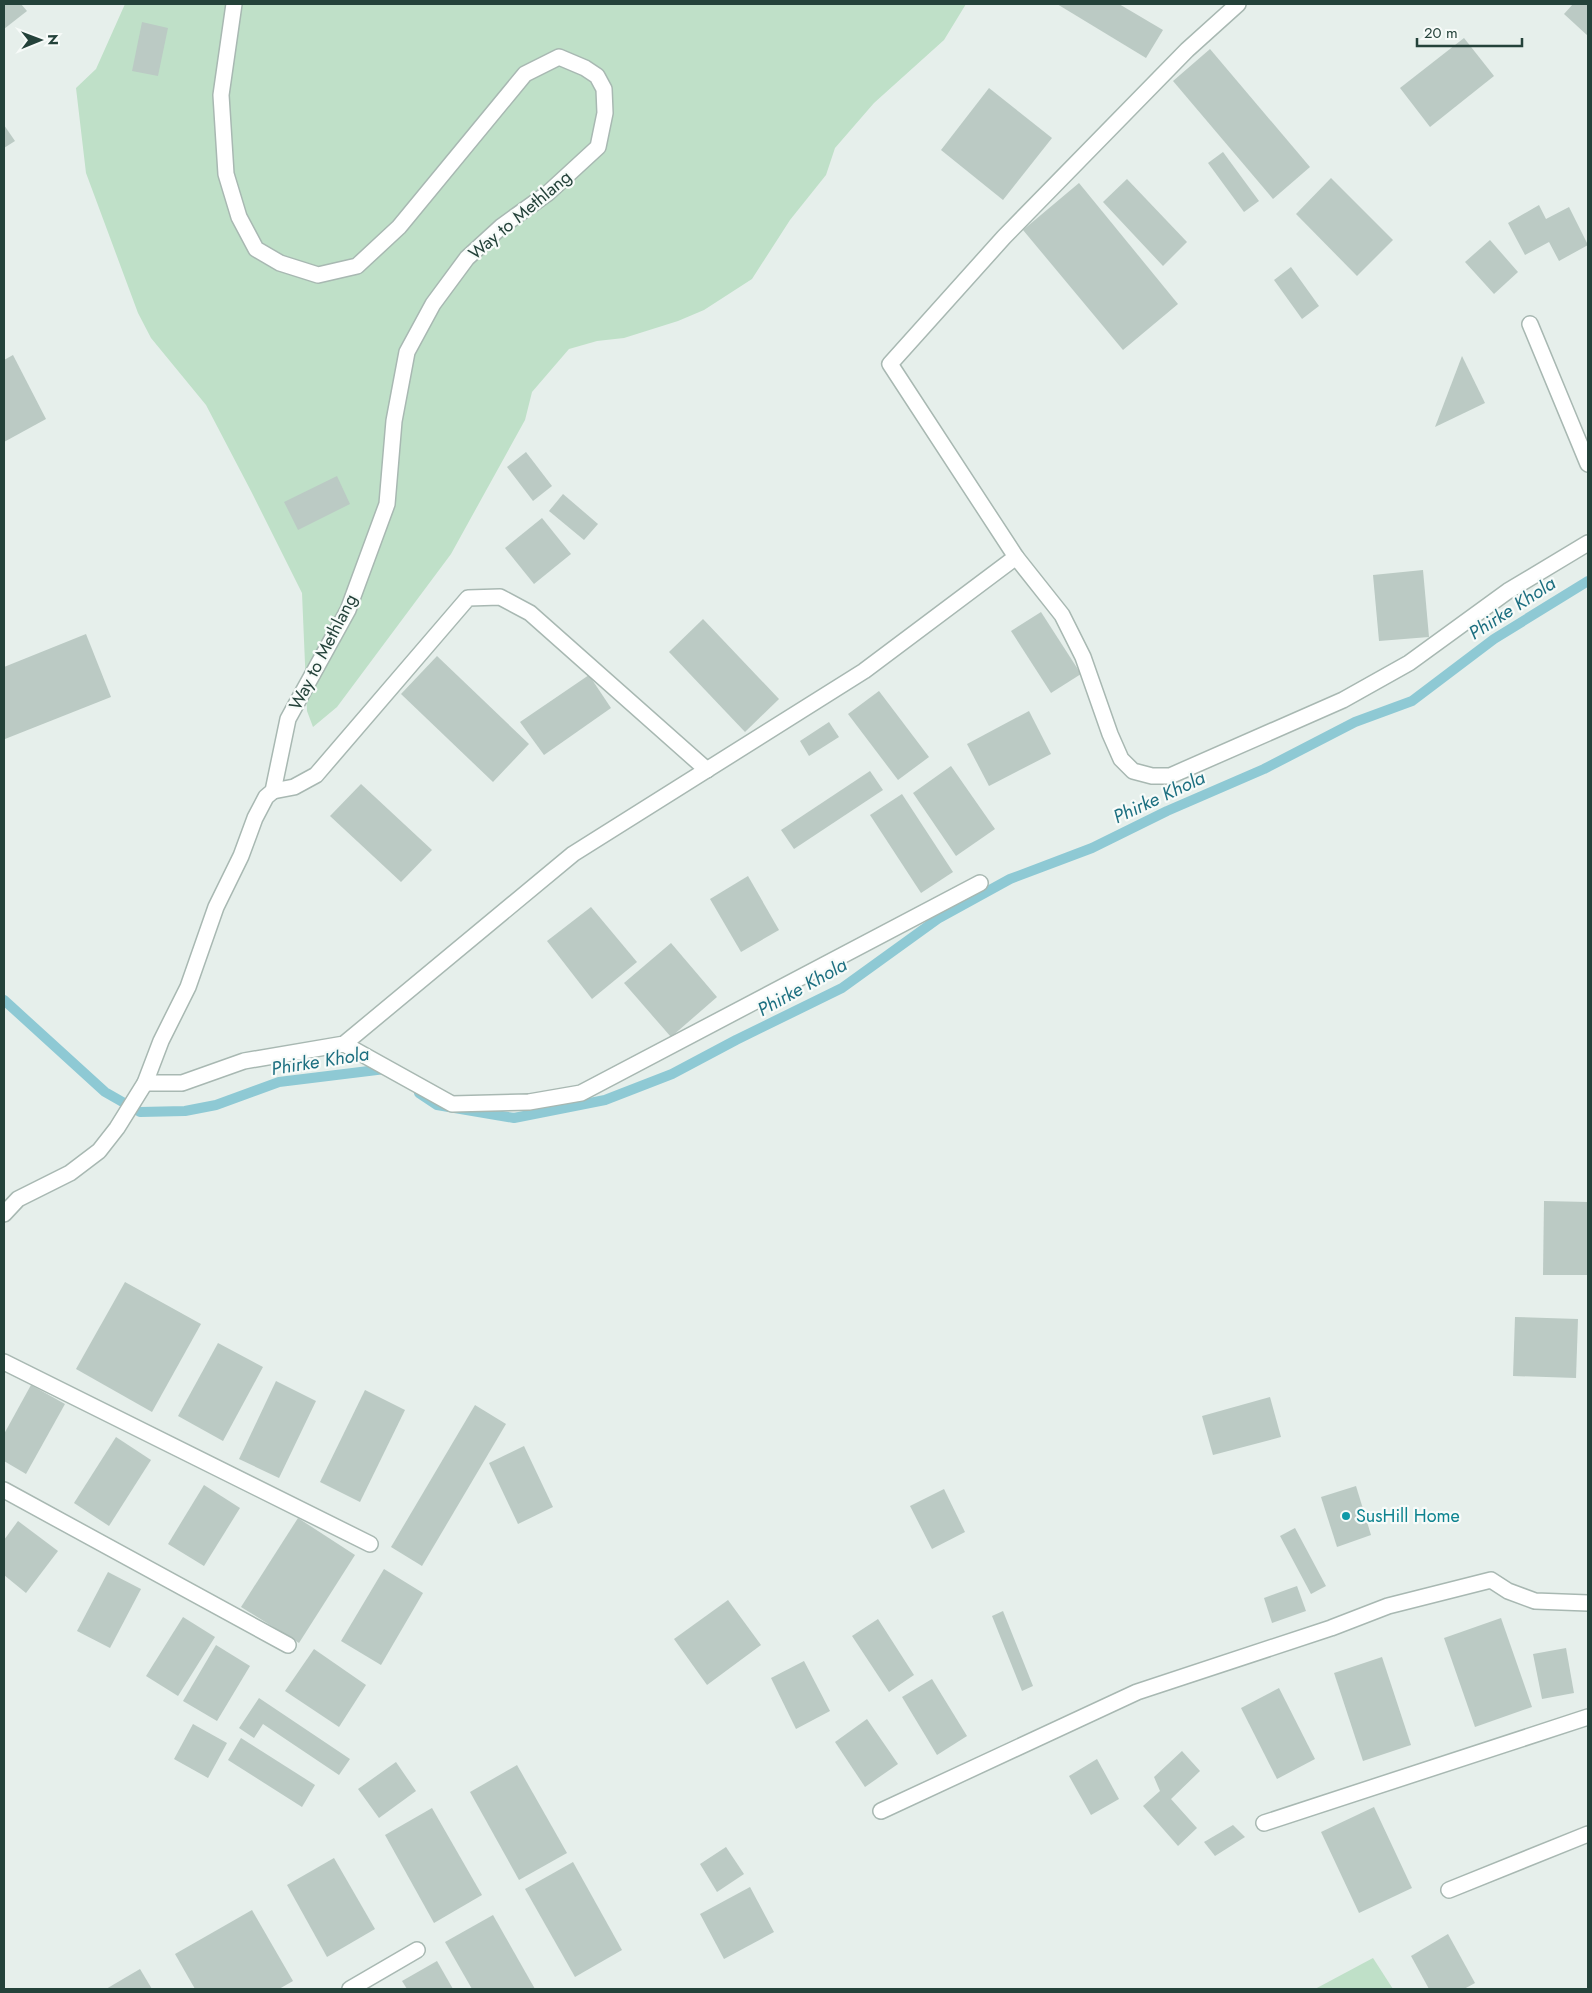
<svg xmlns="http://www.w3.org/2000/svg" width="1592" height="1993" font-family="Jost,sans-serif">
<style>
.green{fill:#bfe0c8}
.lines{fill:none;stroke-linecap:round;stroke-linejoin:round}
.stream{stroke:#8ec9d4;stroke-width:10}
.building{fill:#bbcac4}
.minor-casing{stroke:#a8b8b2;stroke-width:18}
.minor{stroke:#fff;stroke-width:15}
.culture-dot{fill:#0f9aa8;stroke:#f7fbf9;stroke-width:2}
.labels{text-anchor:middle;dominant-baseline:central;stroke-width:4.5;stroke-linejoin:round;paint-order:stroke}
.street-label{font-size:18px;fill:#24423a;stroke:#f7fbf9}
.culture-label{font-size:18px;fill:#0d838f;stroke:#f7fbf9;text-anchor:start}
.water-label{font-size:19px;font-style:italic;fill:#1c6f80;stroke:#f7fbf9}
</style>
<rect width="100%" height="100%" fill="#e6efeb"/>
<g class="green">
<polygon points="125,4 966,4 944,40 874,103 835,148 826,175 790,220 752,279 704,310 678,321 624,338 597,341 569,349 532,392 525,420 451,554 337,707 313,727 307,711 302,593 252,493 206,405 151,338 138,313 86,173 76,88 96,69"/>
<polygon points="1373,1958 1393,1989 1315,1989"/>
</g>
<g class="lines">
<g class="stream">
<polyline points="4,1000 105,1092 140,1112 185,1111 216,1105 279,1082 385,1069 388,1072"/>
<polyline points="419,1093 437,1105 514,1118 605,1100 672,1074 736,1040 842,988 939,918 1010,879 1092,848 1167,811 1264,769 1355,722 1412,701 1494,639 1588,581"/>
</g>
</g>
<g class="building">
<polygon points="4,4 21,4 27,11 4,29"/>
<polygon points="1057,4 1119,4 1163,30 1146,58"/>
<polygon points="1573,4 1588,4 1588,36 1564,14"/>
<polygon points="142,22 168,28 158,76 132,71"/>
<polygon points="1464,38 1494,76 1430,127 1400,88"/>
<polygon points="1210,49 1310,167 1273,199 1173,81"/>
<polygon points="989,88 1052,138 1003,200 941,150"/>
<polygon points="4,125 15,141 4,148"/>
<polygon points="1223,152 1259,201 1244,212 1208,163"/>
<polygon points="1331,178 1393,240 1357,276 1296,214"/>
<polygon points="1127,179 1187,242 1163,266 1103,202"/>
<polygon points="1079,183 1178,304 1123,350 1023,230"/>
<polygon points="1539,205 1546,219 1569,207 1588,245 1559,261 1549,242 1525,255 1508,223"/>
<polygon points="1490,240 1518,272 1494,294 1465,262"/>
<polygon points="1291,267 1319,306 1302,319 1274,280"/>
<polygon points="13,355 46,419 4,442 4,360"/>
<polygon points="1462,356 1485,403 1435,427"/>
<polygon points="526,452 552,486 533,501 507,467"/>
<polygon points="337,476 350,504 298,530 284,502"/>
<polygon points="563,494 598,524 584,540 549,511"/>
<polygon points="542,518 571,554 534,584 505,548"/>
<polygon points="1423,570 1429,637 1379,641 1373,575"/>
<polygon points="1041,612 1081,674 1051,693 1011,631"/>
<polygon points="703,619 779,699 745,732 669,652"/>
<polygon points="86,634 111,697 5,739 4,735 4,667"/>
<polygon points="437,656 529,744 493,782 401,694"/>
<polygon points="589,675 611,708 544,755 520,722"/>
<polygon points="879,691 929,757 898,780 848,714"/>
<polygon points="1029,711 1051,754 989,786 967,744"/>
<polygon points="829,722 839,737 809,756 800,741"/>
<polygon points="951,766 995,829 956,856 913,793"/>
<polygon points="870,771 883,790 794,849 781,830"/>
<polygon points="361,784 432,850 401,882 330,816"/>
<polygon points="902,794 953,872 921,893 870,815"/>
<polygon points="748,876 779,930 741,952 710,899"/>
<polygon points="591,907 637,962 592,999 547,941"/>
<polygon points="671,943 717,997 671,1037 624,983"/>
<polygon points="1544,1201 1588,1202 1588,1275 1543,1275"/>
<polygon points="125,1282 201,1324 152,1412 76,1369"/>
<polygon points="1515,1317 1578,1319 1576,1378 1513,1376"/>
<polygon points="218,1343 263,1367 223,1441 178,1416"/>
<polygon points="276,1381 316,1401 279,1478 239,1459"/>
<polygon points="31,1385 65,1404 26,1474 4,1461 4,1434"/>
<polygon points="365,1390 405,1410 360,1502 320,1482"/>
<polygon points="1270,1397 1281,1437 1213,1455 1202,1416"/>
<polygon points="475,1405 506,1424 422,1566 391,1547"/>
<polygon points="116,1437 151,1460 109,1526 74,1503"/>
<polygon points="524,1446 553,1507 518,1524 489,1463"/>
<polygon points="204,1485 240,1508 204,1566 168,1544"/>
<polygon points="1356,1486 1371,1535 1337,1547 1321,1497"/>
<polygon points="944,1489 965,1532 932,1549 910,1506"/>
<polygon points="298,1518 355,1555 299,1643 241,1607"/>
<polygon points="18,1521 58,1551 26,1593 4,1575 4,1540"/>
<polygon points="1295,1528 1326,1586 1311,1594 1280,1536"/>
<polygon points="384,1569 423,1593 381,1665 341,1641"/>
<polygon points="108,1572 141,1589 110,1648 77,1631"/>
<polygon points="1297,1586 1306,1611 1272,1623 1264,1598"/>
<polygon points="728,1600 761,1645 707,1685 674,1639"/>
<polygon points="1003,1611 1033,1686 1022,1691 992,1616"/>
<polygon points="183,1617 215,1637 178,1696 146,1676"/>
<polygon points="1501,1618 1532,1707 1475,1727 1444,1638"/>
<polygon points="878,1619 914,1675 889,1692 852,1636"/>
<polygon points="216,1645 250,1666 217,1721 183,1701"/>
<polygon points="1566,1648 1574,1693 1542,1699 1533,1654"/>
<polygon points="314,1649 366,1685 339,1727 285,1691"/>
<polygon points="1382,1657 1411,1745 1363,1761 1334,1673"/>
<polygon points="804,1661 830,1711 796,1729 771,1678"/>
<polygon points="932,1679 967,1736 937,1755 902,1697"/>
<polygon points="1279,1688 1315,1759 1277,1779 1241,1708"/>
<polygon points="259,1698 350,1759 339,1775 263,1724 254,1738 239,1728"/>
<polygon points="867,1719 898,1764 865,1787 835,1742"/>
<polygon points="193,1724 227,1743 208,1778 174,1759"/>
<polygon points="241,1738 315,1785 302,1807 228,1760"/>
<polygon points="1182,1751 1200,1771 1171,1799 1197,1828 1178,1846 1143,1806 1160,1791 1154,1777"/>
<polygon points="1097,1759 1119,1799 1091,1815 1069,1776"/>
<polygon points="396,1762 416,1791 379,1818 358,1789"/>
<polygon points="517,1765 567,1853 519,1880 470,1792"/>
<polygon points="1374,1807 1412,1888 1359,1913 1321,1832"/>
<polygon points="432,1808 482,1895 434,1923 385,1835"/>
<polygon points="1233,1825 1245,1837 1215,1856 1204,1842"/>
<polygon points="726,1847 744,1874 717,1892 700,1864"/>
<polygon points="334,1858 375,1929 327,1957 287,1885"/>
<polygon points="573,1862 622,1950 575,1977 525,1889"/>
<polygon points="750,1887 774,1932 724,1959 700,1914"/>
<polygon points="252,1910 293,1981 279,1989 195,1989 175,1954"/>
<polygon points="493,1915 535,1989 472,1989 445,1942"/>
<polygon points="1448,1934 1475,1983 1464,1989 1429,1989 1411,1956"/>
<polygon points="437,1961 453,1989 407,1989 402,1981"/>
<polygon points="140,1969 152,1989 106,1989"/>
</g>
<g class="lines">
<defs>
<g id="minor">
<polyline points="1530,324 1588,464"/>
<polyline points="1016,557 890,364 1004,237 1187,50 1238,4"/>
<polyline points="273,791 294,787 316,775 468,598 500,597 530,613 707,770"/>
<polyline points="344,1044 452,1104 529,1102 581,1093 980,883"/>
<polyline points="145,1083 182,1083 244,1061 344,1044 573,854 864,671 1016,557 1062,615 1083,657 1110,734 1121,759 1133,771 1152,776 1170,776 1343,700 1409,663 1508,591 1588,543"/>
<polyline points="4,1214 18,1199 70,1173 99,1151 117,1128 145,1083 161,1041 188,987 216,907 241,856 255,818 266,797 273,791 288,719 348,610 387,504 394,421 407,352 433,304 467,258 502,226 548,193 598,147 605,113 604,89 597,76 585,68 559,57 525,74 399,227 357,266 318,275 280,263 256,249 239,217 226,174 221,95 234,4"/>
<polyline points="4,1362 370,1544"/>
<polyline points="4,1490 288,1645"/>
<polyline points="881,1811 1137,1692 1331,1628 1388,1606 1491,1580 1508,1591 1535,1601 1588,1603"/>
<polyline points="1264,1823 1588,1717"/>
<polyline points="1449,1890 1588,1834"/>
<polyline points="350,1989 417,1950"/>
</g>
</defs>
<use href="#minor" class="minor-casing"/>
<use href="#minor" class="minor"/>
</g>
<circle class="culture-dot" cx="1346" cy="1516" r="5"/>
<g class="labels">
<g class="street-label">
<text transform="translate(520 215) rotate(-40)">Way to Methlang</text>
<text transform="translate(323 652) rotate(-63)">Way to Methlang</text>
</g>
<g class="culture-label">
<text x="1356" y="1516">SusHill Home</text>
</g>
<g class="water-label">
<text transform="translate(1512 608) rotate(-33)">Phirke Khola</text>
<text transform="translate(1159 797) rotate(-25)">Phirke Khola</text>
<text transform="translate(802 987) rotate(-29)">Phirke Khola</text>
<text transform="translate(320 1061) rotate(-9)">Phirke Khola</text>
</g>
</g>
<rect width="1592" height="1993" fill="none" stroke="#24423a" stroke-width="10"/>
<g transform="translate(40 40) rotate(89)" stroke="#f7fbf9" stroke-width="4" paint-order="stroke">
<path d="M0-4L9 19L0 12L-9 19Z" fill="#24423a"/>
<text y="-8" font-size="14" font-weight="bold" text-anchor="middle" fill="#24423a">N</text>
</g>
<path d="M1417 38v8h105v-8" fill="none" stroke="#24423a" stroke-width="2.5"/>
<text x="1424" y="38" font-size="15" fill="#24423a" stroke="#f7fbf9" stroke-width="4" paint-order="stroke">20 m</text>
</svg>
